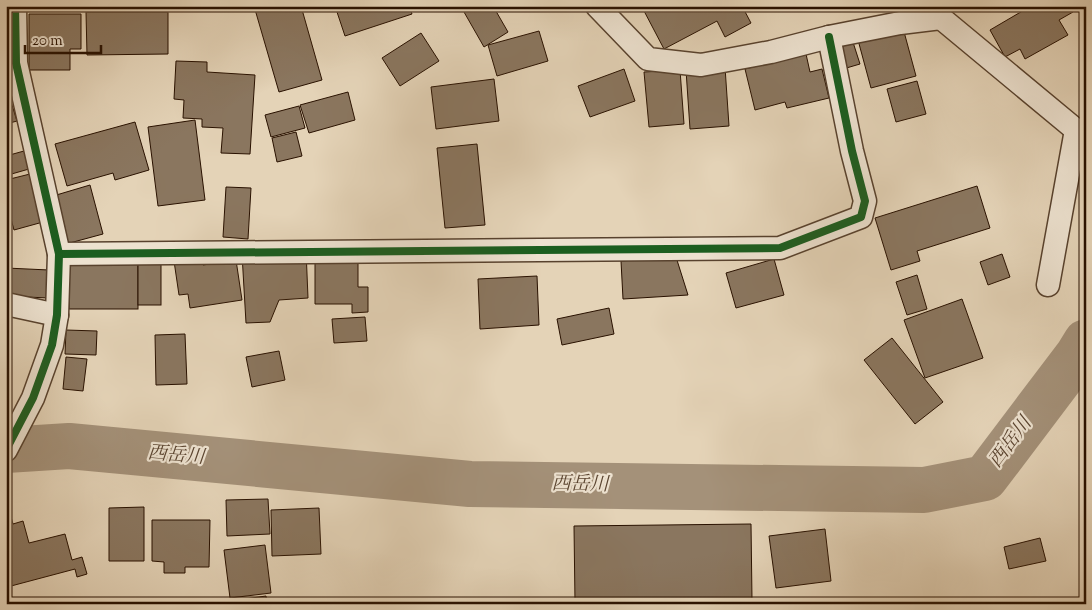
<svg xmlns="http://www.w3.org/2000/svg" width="1092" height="610" font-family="'Sorts Mill Goudy','Noto Serif JP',serif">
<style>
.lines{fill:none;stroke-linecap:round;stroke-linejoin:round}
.river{stroke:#a49179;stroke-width:46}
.building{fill:#8a765f;stroke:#291100}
.minor-casing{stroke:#58422e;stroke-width:25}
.minor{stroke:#ede2d0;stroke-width:22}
.cycleway-casing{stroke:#ede2d0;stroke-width:11}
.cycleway{stroke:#1b5e20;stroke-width:8}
.labels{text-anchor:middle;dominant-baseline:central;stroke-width:4.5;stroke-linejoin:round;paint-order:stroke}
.water-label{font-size:19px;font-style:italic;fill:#5a4430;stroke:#ede2d0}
</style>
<rect width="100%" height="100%" fill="#e4d3b7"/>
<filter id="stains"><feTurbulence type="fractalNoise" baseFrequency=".004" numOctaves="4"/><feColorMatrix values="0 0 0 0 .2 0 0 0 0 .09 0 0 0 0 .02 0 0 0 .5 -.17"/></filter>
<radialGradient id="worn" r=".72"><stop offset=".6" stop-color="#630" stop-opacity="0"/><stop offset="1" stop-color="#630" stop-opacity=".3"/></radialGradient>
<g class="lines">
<polyline class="river" points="6,450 69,446 470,484 924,490 985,478 1078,355 1086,342"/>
</g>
<g class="building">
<polygon points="23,6 66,6 66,9 23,8"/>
<polygon points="254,6 301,6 322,80 279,92"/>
<polygon points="335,6 409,6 412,14 345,36"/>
<polygon points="475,6 493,6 508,32 484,47 464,12"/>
<polygon points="648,6 742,6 751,23 725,37 717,21 664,49 643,9"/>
<polygon points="1031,6 1069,6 1073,12 1059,20 1068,35 1025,59 1020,49 1005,57 990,30"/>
<polygon points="86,12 168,12 168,54 87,55"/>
<polygon points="29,14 81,14 81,49 70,49 70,70 29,70"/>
<polygon points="903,28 916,76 871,88 858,40"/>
<polygon points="539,31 548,61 497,76 488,45"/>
<polygon points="421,33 439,61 400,86 382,58"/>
<polygon points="851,36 860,64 843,69 834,42"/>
<polygon points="806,54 810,72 822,69 829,98 787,108 785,102 755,110 745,69"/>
<polygon points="176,61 207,62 207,72 255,75 250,154 221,153 223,128 202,127 202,119 183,118 184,100 174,99"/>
<polygon points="725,67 729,126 690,129 686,70"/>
<polygon points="624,69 635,101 590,117 578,86"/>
<polygon points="680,70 684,124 649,127 644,72"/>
<polygon points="494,79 499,121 436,129 431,87"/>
<polygon points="917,81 926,114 896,122 887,89"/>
<polygon points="6,86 17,121 6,124"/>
<polygon points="348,92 355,120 309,133 300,105"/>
<polygon points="299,106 305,128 271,137 265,115"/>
<polygon points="195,120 205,200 158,206 148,127"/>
<polygon points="135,122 149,170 115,180 113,173 67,186 55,144"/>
<polygon points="296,132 302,156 277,162 272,138"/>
<polygon points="477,144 485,225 445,228 437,148"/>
<polygon points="24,151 29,169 8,175 6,156"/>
<polygon points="30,174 43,222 14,230 6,200 6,180"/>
<polygon points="90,185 103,234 66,244 53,196"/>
<polygon points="977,186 990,228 917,251 920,261 891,270 875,218"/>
<polygon points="226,187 251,188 248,239 223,237"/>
<polygon points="306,250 308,298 279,300 270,322 246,323 242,254"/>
<polygon points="1002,254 1010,277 988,285 980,262"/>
<polygon points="315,257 358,257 358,287 368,287 368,312 352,313 352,304 315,304"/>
<polygon points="676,257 688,295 623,299 621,261"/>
<polygon points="202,258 203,265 236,260 242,300 190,308 188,294 179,295 174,261"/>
<polygon points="774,259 784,295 736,308 726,273"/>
<rect x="69" y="262" width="69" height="47"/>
<rect x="138" y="262" width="23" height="43"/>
<polygon points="6,268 49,270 48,298 6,296"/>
<polygon points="917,275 927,309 907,315 896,282"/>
<polygon points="537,276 539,325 480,329 478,279"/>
<polygon points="962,299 983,358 925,378 904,320"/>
<polygon points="609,308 614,334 562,345 557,319"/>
<polygon points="365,317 367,341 334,343 332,319"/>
<polygon points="66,330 97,331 96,355 65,354"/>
<polygon points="185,334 187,384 156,385 155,335"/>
<polygon points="892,338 943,402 915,424 864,360"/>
<polygon points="279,351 285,380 252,387 246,357"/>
<polygon points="66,357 87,359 83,391 63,389"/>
<polygon points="268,499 270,534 227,536 226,500"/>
<polygon points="7,503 13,524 23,521 29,543 65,534 72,560 82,557 87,574 77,577 75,569 11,586 6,568"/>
<polygon points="144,507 144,561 109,561 109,508"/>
<polygon points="319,508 321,554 272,556 271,510"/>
<polygon points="152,520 210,520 209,567 185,567 185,573 164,573 164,562 152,561"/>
<polygon points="751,524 752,600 575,602 574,526"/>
<polygon points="825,529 831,581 776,588 769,536"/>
<polygon points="1040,538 1046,561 1009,569 1004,547"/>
<polygon points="265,545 271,593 230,598 224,550"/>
<polygon points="266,596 267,604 223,604 223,602"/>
</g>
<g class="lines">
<defs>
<g id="minor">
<polyline points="597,6 648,59 701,65 771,52 829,37 900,23 941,18"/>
<polyline points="939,6 941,18 1076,130 1086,130"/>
<polyline points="59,254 780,248 861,217 865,201 852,151 829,37"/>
<polyline points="1048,285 1076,130"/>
<polyline points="6,304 57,315"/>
<polyline points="6,450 33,398 52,345 57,315 59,254 16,63 15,6"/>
</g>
</defs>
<use href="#minor" class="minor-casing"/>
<use href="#minor" class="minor"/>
<defs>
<g id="cycleway">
<polyline points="59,254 780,248 861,217 865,201 852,151 829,37"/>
<polyline points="6,450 33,398 52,345 57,315 59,254 16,63 15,6"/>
</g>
</defs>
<use href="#cycleway" class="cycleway-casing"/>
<use href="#cycleway" class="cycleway"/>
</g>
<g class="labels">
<g class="water-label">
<text transform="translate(1011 443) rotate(-53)">西岳川</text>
<text transform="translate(176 456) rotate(5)">西岳川</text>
<text transform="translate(580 485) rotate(1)">西岳川</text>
</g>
</g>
<rect width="1092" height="610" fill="none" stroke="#e4d3b7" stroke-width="25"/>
<rect x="8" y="8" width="1077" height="595" fill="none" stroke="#291100" stroke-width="2.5"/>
<rect x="12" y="12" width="1067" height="585" fill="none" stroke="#291100"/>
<path d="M25 45v8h76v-8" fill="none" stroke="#291100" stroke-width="2.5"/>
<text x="32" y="45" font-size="15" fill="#291100" stroke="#ede2d0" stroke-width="4" paint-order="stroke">20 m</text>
<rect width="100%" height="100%" filter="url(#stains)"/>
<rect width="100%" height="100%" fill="url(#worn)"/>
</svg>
